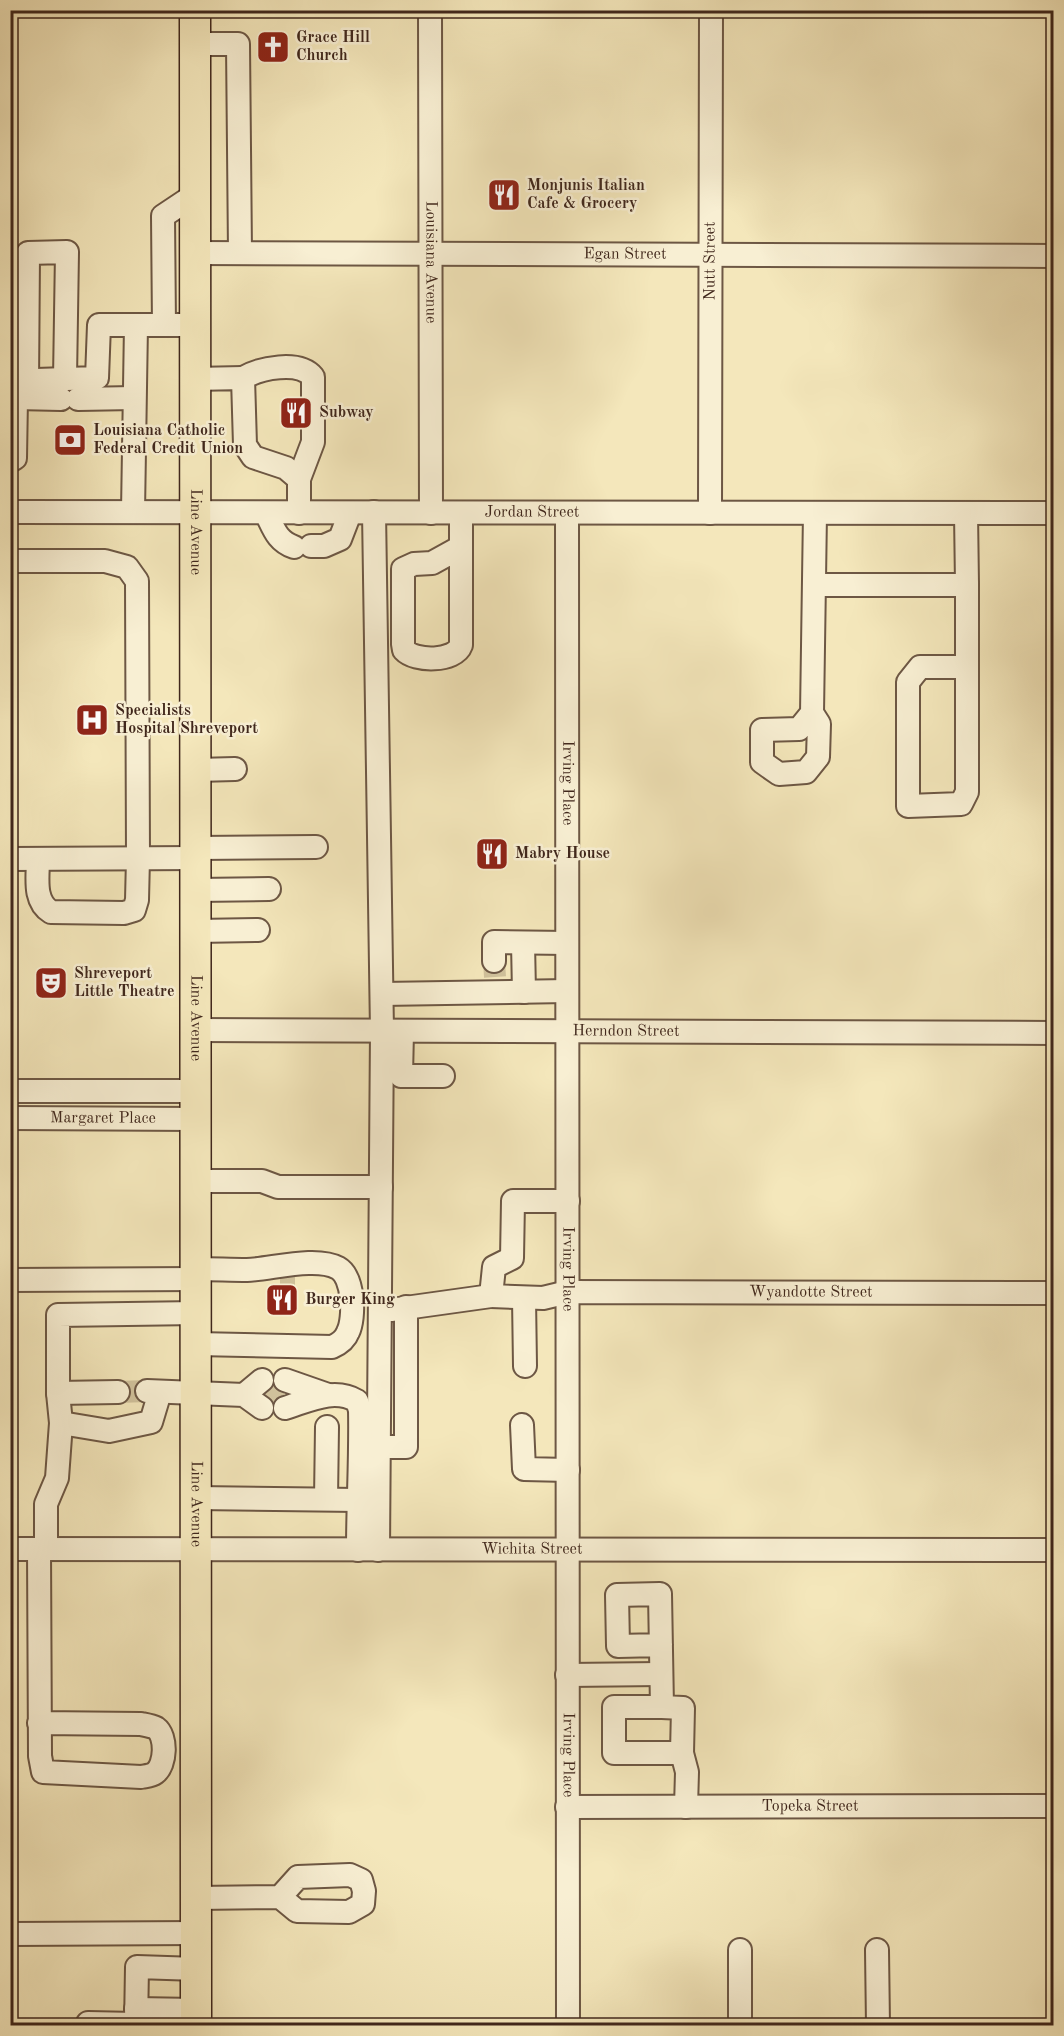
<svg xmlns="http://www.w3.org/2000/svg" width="1064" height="2036" font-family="'Old Standard TT',serif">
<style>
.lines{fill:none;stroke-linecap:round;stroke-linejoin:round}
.minor-tunnel{stroke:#d0c19b;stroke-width:22;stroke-dasharray:22 11;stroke-linecap:butt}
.minor-casing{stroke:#6d5744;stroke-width:26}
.major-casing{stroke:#40271c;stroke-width:33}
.minor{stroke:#f8efd3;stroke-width:22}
.major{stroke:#f4e7bb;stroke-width:30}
.labels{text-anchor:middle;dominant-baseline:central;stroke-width:5;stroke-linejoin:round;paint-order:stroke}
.poi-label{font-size:16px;font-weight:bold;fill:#40271c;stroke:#f8efd3;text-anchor:start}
.street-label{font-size:16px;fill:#40271c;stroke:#f8efd3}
</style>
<rect width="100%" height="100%" fill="#f4e7bb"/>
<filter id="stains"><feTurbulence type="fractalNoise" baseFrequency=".00333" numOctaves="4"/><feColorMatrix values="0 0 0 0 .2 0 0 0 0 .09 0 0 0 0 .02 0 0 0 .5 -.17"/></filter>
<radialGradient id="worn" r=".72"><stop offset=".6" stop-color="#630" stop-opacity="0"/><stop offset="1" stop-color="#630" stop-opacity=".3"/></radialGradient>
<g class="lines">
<g class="minor-tunnel">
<polyline points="494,961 495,977"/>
<polyline points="280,1276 295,1276"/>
<polyline points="118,1392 147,1391"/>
<polyline points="262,1394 285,1395"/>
</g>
<defs>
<g id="minor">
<path id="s1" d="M430,10L431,513"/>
<polyline points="195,44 238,44 240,253"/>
<path id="s2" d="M196,253L1054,256"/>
<polyline points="164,325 163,216 196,194"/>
<path d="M243,378C260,368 299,360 313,377V442L299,479"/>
<polyline points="194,379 243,378 245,445 253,457 286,468 299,479 299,513"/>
<polyline points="27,386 28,253 67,252 65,379"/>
<polyline points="16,398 36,380 97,378 99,325 195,325"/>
<polyline points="16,398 61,399"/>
<polyline points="10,399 16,398 15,458 10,461"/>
<polyline points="78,399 134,398"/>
<path id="s3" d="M10,512L1054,513"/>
<polyline points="133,512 136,325"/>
<polyline points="374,512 382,1031 378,1550"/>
<path d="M266,513C274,529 277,541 294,547"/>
<path d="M461,513V645C455,662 415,662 404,650L403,644V569L414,564L432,563L461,547"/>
<path id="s4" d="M567,513L568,2026"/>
<path id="s5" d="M710,513L711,10"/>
<polyline points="966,513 967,585"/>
<polyline points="311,546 324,546 340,539 350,513"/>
<path d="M10,561H105L127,567L137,581L138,858L137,900L134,910L124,913L51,912C33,901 38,877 38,859"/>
<polyline points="814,585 967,585 967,792 961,804 908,806 908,682 920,667 967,667"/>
<polyline points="812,713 819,724 818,757 806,772 779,774 762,762 762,730 799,729 812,713 815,513"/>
<polyline points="197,770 235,769"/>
<polyline points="197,848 316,847"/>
<polyline points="10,859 197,858"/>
<polyline points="197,890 269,889"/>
<polyline points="197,931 258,930"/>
<polyline points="523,943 524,992"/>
<polyline points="494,961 494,942 567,943"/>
<polyline points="382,994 567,991"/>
<path id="s6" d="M197,1030L1054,1033"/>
<polyline points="402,1031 401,1076 443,1076"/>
<polyline points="10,1091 197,1091"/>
<path id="s7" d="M10,1118L197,1119"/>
<polyline points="197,1181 262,1181 278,1187 381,1187"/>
<path id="s8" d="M568,1201H513L512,1258L494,1267L491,1296L543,1298L568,1292L1054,1293"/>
<path d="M197,1269C214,1269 231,1270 247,1270C272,1269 316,1256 338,1268C354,1277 355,1318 348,1332C345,1340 339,1344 332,1347L197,1344"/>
<polyline points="10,1280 197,1279"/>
<polyline points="524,1298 525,1366"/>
<polyline points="391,1310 491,1296"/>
<polyline points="285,1380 328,1395"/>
<polyline points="147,1391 244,1395 262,1408"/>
<polyline points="58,1393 118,1392"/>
<polyline points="244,1395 262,1380"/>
<path d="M285,1408C308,1401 334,1387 357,1401L360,1410C361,1457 358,1503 358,1550"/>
<polyline points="61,1423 109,1431 151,1422 160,1392"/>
<polyline points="522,1425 524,1469 568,1470"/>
<polyline points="378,1447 406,1447 406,1307"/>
<polyline points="197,1498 358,1500"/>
<polyline points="326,1499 327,1427"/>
<path id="s9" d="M10,1549L1054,1550"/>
<path d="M39,1549L40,1756L43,1772L141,1777C145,1776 151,1776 155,1773C166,1765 167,1736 156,1728C152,1726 146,1725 141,1724L39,1723"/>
<polyline points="46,1549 46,1504 57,1478 61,1423 58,1393 58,1315 197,1313"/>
<path d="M661,1645L618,1646L617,1595L660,1594C661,1632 661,1670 662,1707H614V1753H682L683,1708L662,1707"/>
<polyline points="567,1675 661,1674"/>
<polyline points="682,1753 687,1772 686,1807"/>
<path id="s10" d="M567,1807L1054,1806"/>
<polyline points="197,1898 280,1897 297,1911 349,1912 363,1904 364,1891 361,1880 350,1875 298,1877 280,1897"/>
<polyline points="10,1934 197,1933"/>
<polyline points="740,1950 740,2026"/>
<polyline points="877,1950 878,2026"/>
<polyline points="136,2009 196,2010"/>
<polyline points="88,2026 88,2023 136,2024"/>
<polyline points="136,2026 137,1967 197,1969"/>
</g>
<g id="major">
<path id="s11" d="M195,10L196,2026"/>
</g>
</defs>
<use href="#minor" class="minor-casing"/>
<use href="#major" class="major-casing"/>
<use href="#minor" class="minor"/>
<use href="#major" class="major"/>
</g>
<defs>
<symbol id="church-square" viewBox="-11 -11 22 22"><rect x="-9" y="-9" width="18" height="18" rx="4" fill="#8f2418" stroke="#f8efd3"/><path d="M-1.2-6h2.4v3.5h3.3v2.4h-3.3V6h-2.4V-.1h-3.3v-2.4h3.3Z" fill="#fff"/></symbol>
<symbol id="restaurant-square" viewBox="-11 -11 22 22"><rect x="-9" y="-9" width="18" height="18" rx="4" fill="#8f2418" stroke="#f8efd3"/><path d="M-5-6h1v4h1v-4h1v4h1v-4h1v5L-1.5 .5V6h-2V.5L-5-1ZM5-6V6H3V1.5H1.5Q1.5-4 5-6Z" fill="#fff"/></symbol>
<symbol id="bank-square" viewBox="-11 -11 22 22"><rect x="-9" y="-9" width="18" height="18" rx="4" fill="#8f2418" stroke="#f8efd3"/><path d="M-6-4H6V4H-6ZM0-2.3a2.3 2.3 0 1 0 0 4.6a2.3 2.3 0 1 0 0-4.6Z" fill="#fff"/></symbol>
<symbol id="hospital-square" viewBox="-11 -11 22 22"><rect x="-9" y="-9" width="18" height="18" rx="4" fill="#8f2418" stroke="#f8efd3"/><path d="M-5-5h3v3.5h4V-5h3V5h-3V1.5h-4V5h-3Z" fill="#fff"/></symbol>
<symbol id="theatre-square" viewBox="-11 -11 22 22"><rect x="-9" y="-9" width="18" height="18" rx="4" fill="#8f2418" stroke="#f8efd3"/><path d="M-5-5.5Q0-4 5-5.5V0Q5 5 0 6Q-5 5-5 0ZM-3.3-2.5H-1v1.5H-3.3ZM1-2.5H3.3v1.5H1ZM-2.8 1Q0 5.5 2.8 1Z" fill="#fff"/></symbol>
</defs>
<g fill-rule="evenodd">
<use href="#church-square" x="254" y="28" width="38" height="38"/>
<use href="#restaurant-square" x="485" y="176" width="38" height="38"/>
<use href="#restaurant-square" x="277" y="394" width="38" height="38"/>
<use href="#bank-square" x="51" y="421" width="38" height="38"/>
<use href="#hospital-square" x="73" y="701" width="38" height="38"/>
<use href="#restaurant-square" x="473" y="835" width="38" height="38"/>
<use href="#theatre-square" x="32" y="964" width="38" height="38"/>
<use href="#restaurant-square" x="263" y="1281" width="38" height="38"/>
</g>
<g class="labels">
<g class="poi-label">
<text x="296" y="38">Grace Hill<tspan x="296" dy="18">Church</tspan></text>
<text x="527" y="186">Monjunis Italian<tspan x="527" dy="18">Cafe &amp; Grocery</tspan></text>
<text x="319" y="413">Subway</text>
<text x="93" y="431">Louisiana Catholic<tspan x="93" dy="18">Federal Credit Union</tspan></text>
<text x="115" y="711">Specialists<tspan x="115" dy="18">Hospital Shreveport</tspan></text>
<text x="515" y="854">Mabry House</text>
<text x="74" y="974">Shreveport<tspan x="74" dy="18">Little Theatre</tspan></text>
<text x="305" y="1300">Burger King</text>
</g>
<g class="street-label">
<text stroke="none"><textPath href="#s2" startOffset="429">Egan Street</textPath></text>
<text stroke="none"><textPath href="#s1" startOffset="252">Louisiana Avenue</textPath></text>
<text stroke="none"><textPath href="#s5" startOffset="252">Nutt Street</textPath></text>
<text stroke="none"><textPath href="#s3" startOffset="522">Jordan Street</textPath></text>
<text stroke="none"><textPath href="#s11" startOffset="522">Line Avenue</textPath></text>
<text stroke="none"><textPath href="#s4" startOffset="270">Irving Place</textPath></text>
<text stroke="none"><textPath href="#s11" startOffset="1008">Line Avenue</textPath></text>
<text stroke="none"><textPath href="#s6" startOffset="429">Herndon Street</textPath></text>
<text stroke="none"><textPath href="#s7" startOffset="93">Margaret Place</textPath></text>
<text stroke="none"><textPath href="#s4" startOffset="756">Irving Place</textPath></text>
<text stroke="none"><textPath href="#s8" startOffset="482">Wyandotte Street</textPath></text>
<text stroke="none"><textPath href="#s11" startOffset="1494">Line Avenue</textPath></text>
<text stroke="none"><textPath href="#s9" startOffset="522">Wichita Street</textPath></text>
<text stroke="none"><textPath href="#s4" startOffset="1242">Irving Place</textPath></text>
<text stroke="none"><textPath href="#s10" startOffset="243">Topeka Street</textPath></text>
</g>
</g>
<rect width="1064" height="2036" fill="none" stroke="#f4e7bb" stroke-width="36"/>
<rect x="12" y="12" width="1040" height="2012" fill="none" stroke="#40271c" stroke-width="3"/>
<rect x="18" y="18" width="1028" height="2000" fill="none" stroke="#40271c" stroke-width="1.5"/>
<rect width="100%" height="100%" filter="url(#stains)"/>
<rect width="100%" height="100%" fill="url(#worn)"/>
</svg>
